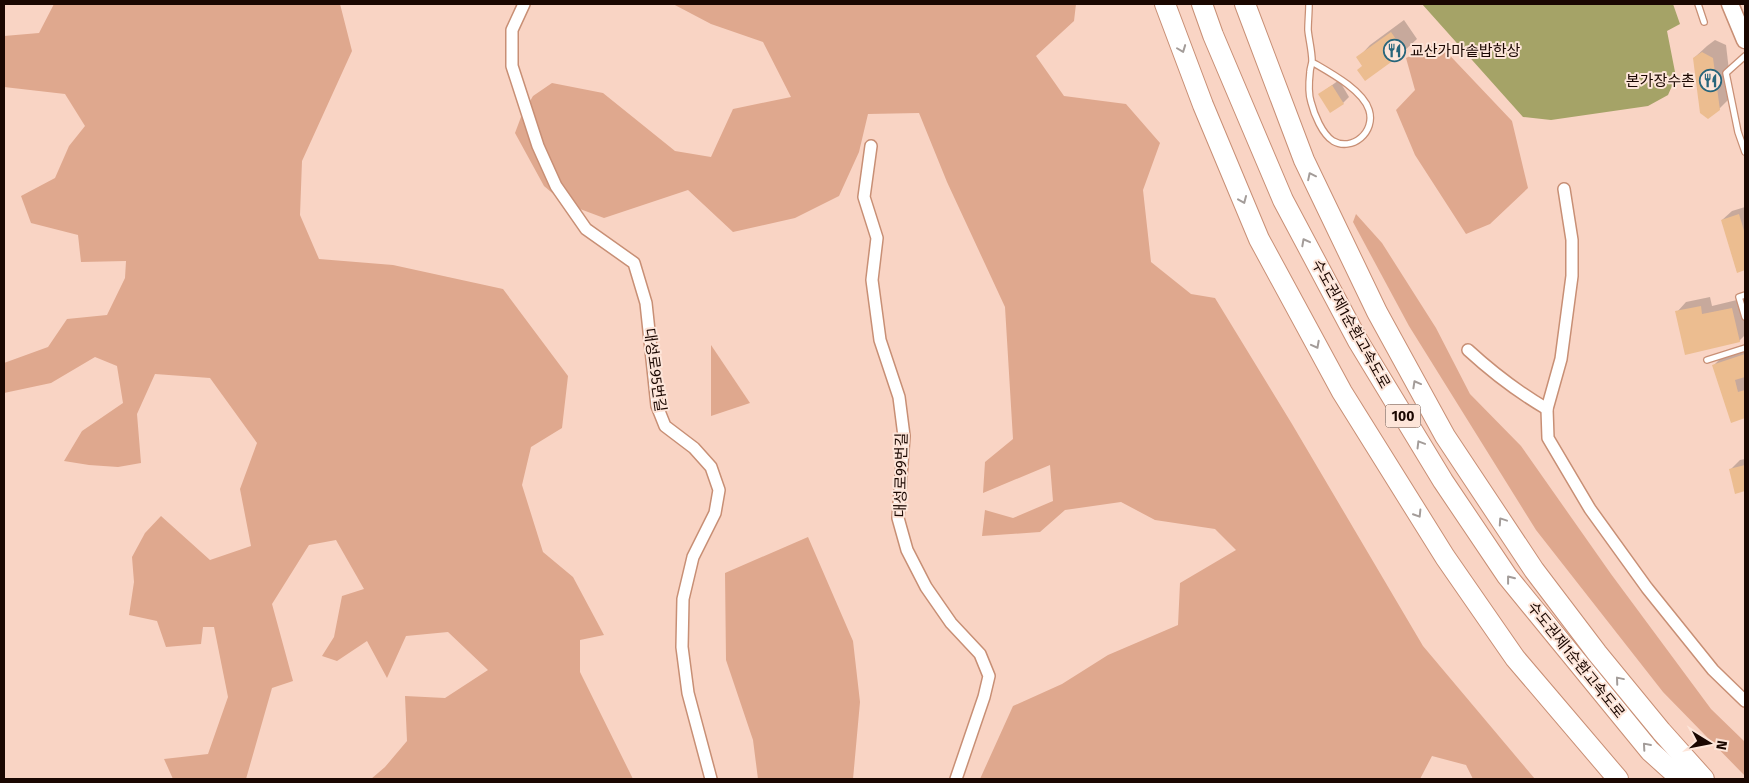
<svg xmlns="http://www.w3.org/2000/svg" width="1749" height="783" font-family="'Fira Sans','Noto Sans KR',sans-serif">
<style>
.green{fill:#dfa88e}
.water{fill:#a5a367}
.shadow{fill:#0003}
.building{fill:#ecbd90}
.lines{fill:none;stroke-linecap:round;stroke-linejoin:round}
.lane-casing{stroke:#c88f75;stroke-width:8}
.street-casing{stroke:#c88f75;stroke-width:14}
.secondary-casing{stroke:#c88f75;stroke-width:19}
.highway-casing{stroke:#c88f75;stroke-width:22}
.lane{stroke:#fff;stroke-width:5.5}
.street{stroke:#fff;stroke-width:11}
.secondary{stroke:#fff;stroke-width:16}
.highway{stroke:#fff;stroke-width:20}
.oneway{stroke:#a39c99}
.labels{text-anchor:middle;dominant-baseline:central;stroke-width:4;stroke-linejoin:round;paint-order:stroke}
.shield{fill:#fde5d9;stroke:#5e4a42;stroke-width:1}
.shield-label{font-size:14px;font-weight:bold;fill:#1a0701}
.poi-label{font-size:15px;fill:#1a0701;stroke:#fde5d9;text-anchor:start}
.street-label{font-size:15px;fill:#1a0701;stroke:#fde5d9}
</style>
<rect width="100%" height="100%" fill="#f9d4c4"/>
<g class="green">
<polygon points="54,4 340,4 352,51 302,161 300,215 319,259 393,265 503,289 568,376 562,428 531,447 522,485 543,552 573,577 604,635 580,640 580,672 633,779 371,779 385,767 407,741 405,696 445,698 488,670 448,632 406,636 387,678 367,641 337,661 322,656 334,637 342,596 364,589 336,540 309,545 272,604 293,681 272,688 246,779 173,779 164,759 208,754 228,697 214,627 203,627 201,644 166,647 157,621 129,615 134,582 132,557 145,533 161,516 210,560 251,546 240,489 257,443 210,378 155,374 137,414 141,463 118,467 89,465 64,461 82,431 123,403 117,366 95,357 51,383 4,393 4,363 48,347 67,319 107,315 125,278 126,261 81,262 78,235 31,223 21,196 55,178 69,146 85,126 65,94 4,87 4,36 39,33"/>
<polygon points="673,4 1076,4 1074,21 1036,56 1064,96 1126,104 1160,143 1143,190 1151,262 1191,294 1215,298 1292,424 1423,646 1535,779 1473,779 1466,765 1432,756 1420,779 980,779 1013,706 1062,684 1108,655 1178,625 1180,583 1236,550 1215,529 1155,520 1121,502 1065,510 1040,532 982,536 985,510 1013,518 1053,501 1050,465 983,493 985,462 1013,439 1005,307 947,182 919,113 868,114 859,152 839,196 795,218 733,232 688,190 604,218 564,203 544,186 515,133 521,117 533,96 552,83 603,93 675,151 711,157 733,109 791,97 763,42 711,24"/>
<polygon points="1438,43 1512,121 1528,188 1490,224 1466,234 1415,155 1396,110 1415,90 1406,58"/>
<polygon points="1356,214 1382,243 1436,328 1470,394 1521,446 1611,574 1711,709 1745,742 1745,776 1663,692 1536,530 1409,326 1353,222"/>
<polygon points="711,345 750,403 711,416"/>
<polygon points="808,537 853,641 860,702 853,779 758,779 753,740 726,660 725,573"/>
</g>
<polygon class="water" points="1422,4 1673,4 1680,24 1667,31 1676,77 1668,95 1648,106 1551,120 1523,117"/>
<g class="shadow">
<polygon points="1404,20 1417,39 1404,51 1365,79 1363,66 1358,58 1370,45"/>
<polygon points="1715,40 1726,45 1732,96 1719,109 1694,58 1707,46"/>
<polygon points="1339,80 1349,97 1343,103 1320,94"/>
<polygon points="1745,207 1745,269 1737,271 1722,220 1732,211"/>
<polygon points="1710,297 1712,306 1741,299 1745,317 1745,335 1739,341 1677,312 1686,302"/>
<polygon points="1745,348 1745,417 1731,421 1714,365 1723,356"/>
<polygon points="1745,459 1745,490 1736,492 1730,470 1740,460"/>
</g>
<g class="building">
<polygon points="1391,32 1405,52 1365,81 1357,70 1362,66 1356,57"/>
<polygon points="1702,52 1713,58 1720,110 1708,119 1700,113 1693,58"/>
<polygon points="1332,85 1344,104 1330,113 1318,94"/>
<polygon points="1739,214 1745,234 1745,270 1737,273 1721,220"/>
<polygon points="1701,306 1702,314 1732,308 1740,342 1685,355 1675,311"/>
<polygon points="1745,354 1745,377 1735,380 1738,392 1745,390 1745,418 1731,423 1712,365"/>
<polygon points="1745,465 1745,491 1735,494 1729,469"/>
</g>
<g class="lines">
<defs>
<g id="lane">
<path d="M1309,4C1309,13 1308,22 1308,30C1309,40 1312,51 1312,61C1312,64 1310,68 1310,72C1309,81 1308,93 1311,102C1314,114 1322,134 1333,141C1352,152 1376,132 1369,110C1363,90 1329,72 1312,62"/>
<polyline points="1698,4 1704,22"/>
<polyline points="1745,56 1726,73 1738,132 1745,152"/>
<polyline points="1745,295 1739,297 1745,317"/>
<polyline points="1707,360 1745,348"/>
</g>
<g id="street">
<polyline points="524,4 512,30 512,66 538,146 556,186 586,229 634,263 646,303 657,406 665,426 694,448 711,467 719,490 715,513 693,557 683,599 682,647 688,693 711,779"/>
<polyline points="871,146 864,197 877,238 872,280 880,340 899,397 904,436 898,518 907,550 926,587 951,623 980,654 989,676 984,697 956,779"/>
<polyline points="1564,189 1572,240 1572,276 1561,359 1547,409 1548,438 1590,509 1647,588 1713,670 1745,701"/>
<path d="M1468,350C1493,373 1518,392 1547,409"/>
</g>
<polyline id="secondary" points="1730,4 1745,40"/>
<g id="highway">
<polyline points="1165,4 1203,105 1259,239 1342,392 1445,557 1515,658 1618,779"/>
<polyline points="1202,4 1213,35 1283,200 1358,341 1443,481 1507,576 1650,751 1681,779"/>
<polyline points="1245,4 1304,160 1377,312 1445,436 1534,570 1597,653 1661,731 1704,779"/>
</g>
</defs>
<use href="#lane" class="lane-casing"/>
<use href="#street" class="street-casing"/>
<use href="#secondary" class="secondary-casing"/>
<use href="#highway" class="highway-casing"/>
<use href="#lane" class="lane"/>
<use href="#street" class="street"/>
<use href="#secondary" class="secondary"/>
<use href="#highway" class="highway"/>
</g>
<defs><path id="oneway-chevron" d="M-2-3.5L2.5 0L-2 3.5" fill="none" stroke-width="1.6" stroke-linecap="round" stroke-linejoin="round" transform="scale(1.25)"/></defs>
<g class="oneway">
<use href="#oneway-chevron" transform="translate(1182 49) rotate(69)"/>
<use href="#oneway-chevron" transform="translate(1311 176) rotate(-116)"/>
<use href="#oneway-chevron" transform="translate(1243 200) rotate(67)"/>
<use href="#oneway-chevron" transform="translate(1305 242) rotate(-118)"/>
<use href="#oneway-chevron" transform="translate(1316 345) rotate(62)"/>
<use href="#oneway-chevron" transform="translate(1416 384) rotate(-119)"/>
<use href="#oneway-chevron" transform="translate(1420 444) rotate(-121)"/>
<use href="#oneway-chevron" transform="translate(1418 514) rotate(58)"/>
<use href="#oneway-chevron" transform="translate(1502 521) rotate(-124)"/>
<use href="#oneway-chevron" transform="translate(1510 579) rotate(-128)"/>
<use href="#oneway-chevron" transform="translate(1619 680) rotate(-130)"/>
<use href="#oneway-chevron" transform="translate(1646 746) rotate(-131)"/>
</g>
<defs>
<symbol id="restaurant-ring" viewBox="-11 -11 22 22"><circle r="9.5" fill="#fde5d9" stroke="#27657b" stroke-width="1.5"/><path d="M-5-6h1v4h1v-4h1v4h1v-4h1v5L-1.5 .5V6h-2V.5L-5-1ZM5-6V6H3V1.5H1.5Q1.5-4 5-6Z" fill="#27657b"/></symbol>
</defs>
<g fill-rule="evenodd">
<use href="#restaurant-ring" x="1382" y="38" width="25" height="25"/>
<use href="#restaurant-ring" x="1698" y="68" width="25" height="25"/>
</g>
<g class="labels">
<rect class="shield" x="1385.5" y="404.5" width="35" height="23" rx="4"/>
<g class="shield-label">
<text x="1403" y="416">100</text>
</g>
<g class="poi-label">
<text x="1410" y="51">교산가마솥밥한상</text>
<text x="1695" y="81" text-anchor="end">본가장수촌</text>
</g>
<g class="street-label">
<text transform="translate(1351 324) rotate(61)">수도권제1순환고속도로</text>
<text transform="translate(655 370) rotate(82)">대성로95번길</text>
<text transform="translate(901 475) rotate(-89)">대성로99번길</text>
<text transform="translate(1576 660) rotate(51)">수도권제1순환고속도로</text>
</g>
</g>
<rect width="1749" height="783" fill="none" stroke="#1a0701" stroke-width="10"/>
<g transform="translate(1709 743) rotate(100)" stroke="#fde5d9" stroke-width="4" paint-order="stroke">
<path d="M0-4L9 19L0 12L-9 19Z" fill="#1a0701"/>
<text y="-8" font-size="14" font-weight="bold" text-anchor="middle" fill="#1a0701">N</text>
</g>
</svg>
